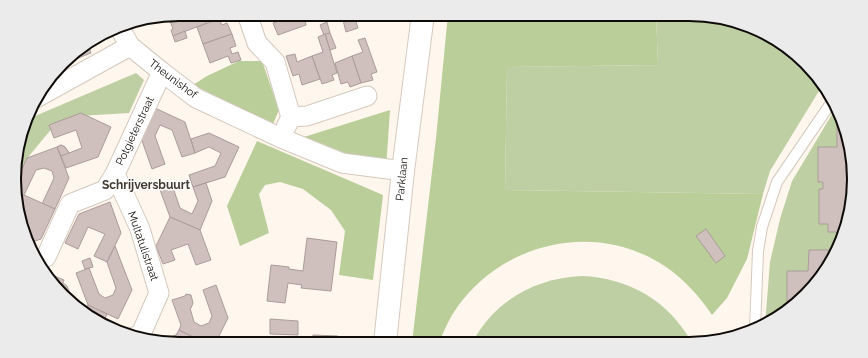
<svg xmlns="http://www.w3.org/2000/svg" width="868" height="358" font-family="Raleway,sans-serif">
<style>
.green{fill:#becfa3}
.forest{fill:#b9ce98}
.building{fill:#d0c0bd;stroke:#ab9b99}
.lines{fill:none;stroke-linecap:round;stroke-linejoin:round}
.service-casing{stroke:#d4c9be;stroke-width:12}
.minor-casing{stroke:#d4c9be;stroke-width:21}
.tertiary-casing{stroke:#d4c9be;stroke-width:24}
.service{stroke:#fff;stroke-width:10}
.minor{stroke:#fff;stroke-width:19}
.tertiary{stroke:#fff;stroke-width:22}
.labels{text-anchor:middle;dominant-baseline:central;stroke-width:3;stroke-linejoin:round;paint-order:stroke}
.street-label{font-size:11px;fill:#0f0b08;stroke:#fff}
.neighbourhood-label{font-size:12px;font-weight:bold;fill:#423930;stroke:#fff}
.rim{fill:none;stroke:#0f0b08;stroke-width:2}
</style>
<rect width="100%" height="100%" fill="#fff6ed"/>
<g class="green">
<polygon points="656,14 689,14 742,23 798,55 822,86 770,171 763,194 505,190 507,67 658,65"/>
<polygon points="136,73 144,80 129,113 79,116 53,127 29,156 16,184 15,157 28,119"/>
<polygon points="837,106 854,168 845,232 826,271 798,303 765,325 770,262 780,219 792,181"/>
<path d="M582,276C629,278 669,301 692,343H472C494,301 535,278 582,276Z"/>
</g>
<g class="forest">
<path d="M448,14H656L658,65L507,67L505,190L763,194L747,259L727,298L712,315C700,297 685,280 666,267C599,221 506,240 458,306C450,317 444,330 439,343H412L436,138Z"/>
<polygon points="239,61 262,61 279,110 273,124 193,85 207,76"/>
<polygon points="390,110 386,169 304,137"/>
<polygon points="257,141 383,195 373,280 339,275 345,231 331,210 303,189 280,182 265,185 259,194 269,233 240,246 227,206"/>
</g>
<g class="building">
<polygon points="179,14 211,14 212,15 206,17 207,23 173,36 171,30 173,29 169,18"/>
<polygon points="280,14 304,14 306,25 278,35 273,23 279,21 277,15"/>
<polygon points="354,16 358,28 346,32 343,20"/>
<polygon points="219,19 222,25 227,23 232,34 203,44 197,27"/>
<polygon points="327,22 330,33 324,35 320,25"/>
<polygon points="185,31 187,38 175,42 173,36"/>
<polygon points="330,33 336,48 330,50 325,34"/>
<polygon points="232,34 236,46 230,48 232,54 238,52 241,60 231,63 228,56 210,63 203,44"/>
<polygon points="325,34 337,73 332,75 334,80 322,84 312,56 323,52 318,37"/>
<polygon points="365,38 377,72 371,74 373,80 361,83 352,56 363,52 358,40"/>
<polygon points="88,44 91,53 63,64 70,55"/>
<polygon points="295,54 297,62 312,56 320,79 302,85 299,74 293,76 286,56"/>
<polygon points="352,56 361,83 350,87 348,82 341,84 335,63"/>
<polygon points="155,108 185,122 195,153 182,157 172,130 160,125 155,136 165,164 152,169 141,138"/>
<polygon points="81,113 111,127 98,157 66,168 57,147 61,145 65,147 69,153 82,148 76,130 54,138 49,125"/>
<polygon points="837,123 842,123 854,168 846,227 843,227 843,232 828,232 828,224 819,224 819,189 823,189 823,182 818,182 818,147 837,147"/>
<polygon points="209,133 239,147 225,177 193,187 189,175 215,166 221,153 209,147 195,153 191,139"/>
<polygon points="61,145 65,147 69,153 61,156 57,147"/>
<polygon points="57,147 69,178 55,209 42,204 54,178 52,171 44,168 36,170 24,195 17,198 16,182 27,158"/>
<polygon points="171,182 180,208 192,214 198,201 193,187 206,183 212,201 200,230 170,217 159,187"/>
<polygon points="24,195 55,209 41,239 29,243 24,229 29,228 22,210 18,212 17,211 17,198"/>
<polygon points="110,202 121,233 107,262 94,256 105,234 88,227 78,249 65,243 79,214"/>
<polygon points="170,217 200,230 211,260 196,265 188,244 171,250 175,260 163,264 156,246"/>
<polygon points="706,229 725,256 716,263 696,236"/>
<polygon points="307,238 337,242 331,291 301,288 302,285 288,283 285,303 267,301 271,265 289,267 289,269 303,271"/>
<polygon points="115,246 132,290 118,319 88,305 76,273 89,268 99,294 105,298 113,295 116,288 107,262"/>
<polygon points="809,250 836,250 826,271 798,303 787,311 787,271 808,271"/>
<polygon points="90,258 93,267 85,269 82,261"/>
<polygon points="45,272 64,280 60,289"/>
<polygon points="63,283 67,286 69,291 67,295 60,289"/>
<polygon points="216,285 228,318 215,344 207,344 179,330 181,325 172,300 185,296 186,294 191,295 193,303 191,308 190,308 194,322 201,326 209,323 212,316 203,290"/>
<polygon points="88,305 107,314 103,323 84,313"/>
<polygon points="270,319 298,321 298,335 270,334"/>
<polygon points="179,330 207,344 179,344 160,341 176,335"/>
<polygon points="313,335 338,336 337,344 312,344"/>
</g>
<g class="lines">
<defs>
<polyline id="service" points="755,329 758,251 762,227 777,182 833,100"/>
<g id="minor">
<polyline points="247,14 257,43 275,62 291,117"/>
<polyline points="119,27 130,46 162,72 196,98 281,138 342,163 403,171"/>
<polyline points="36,98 130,46"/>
<polyline points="286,127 291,117 307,116 367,96"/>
<polyline points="115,174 140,229 159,293 141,334 134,337"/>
<polyline points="46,257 70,204 105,190 115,174 162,72"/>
</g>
<polyline id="tertiary" points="385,343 403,171 423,14"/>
</defs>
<use href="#service" class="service-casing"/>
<use href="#minor" class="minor-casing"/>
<use href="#tertiary" class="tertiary-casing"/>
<use href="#service" class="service"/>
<use href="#minor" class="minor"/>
<use href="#tertiary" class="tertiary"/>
</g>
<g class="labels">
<g class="street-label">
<text transform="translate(173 79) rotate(37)">Theunishof</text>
<text transform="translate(135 131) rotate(-65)">Potgieterstraat</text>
<text transform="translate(402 179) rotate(-84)">Parklaan</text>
<text transform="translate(143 246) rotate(71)">Multatulistraat</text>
</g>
<g class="neighbourhood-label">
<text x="146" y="185">Schrijversbuurt</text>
</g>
</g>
<path d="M0 0H868V358H0ZM179 21H689A158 158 0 0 1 847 179V179A158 158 0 0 1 689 337H179A158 158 0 0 1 21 179V179A158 158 0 0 1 179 21Z" fill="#ecebeb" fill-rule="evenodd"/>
<path class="rim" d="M179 21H689A158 158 0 0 1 847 179V179A158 158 0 0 1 689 337H179A158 158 0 0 1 21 179V179A158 158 0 0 1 179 21Z"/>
</svg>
